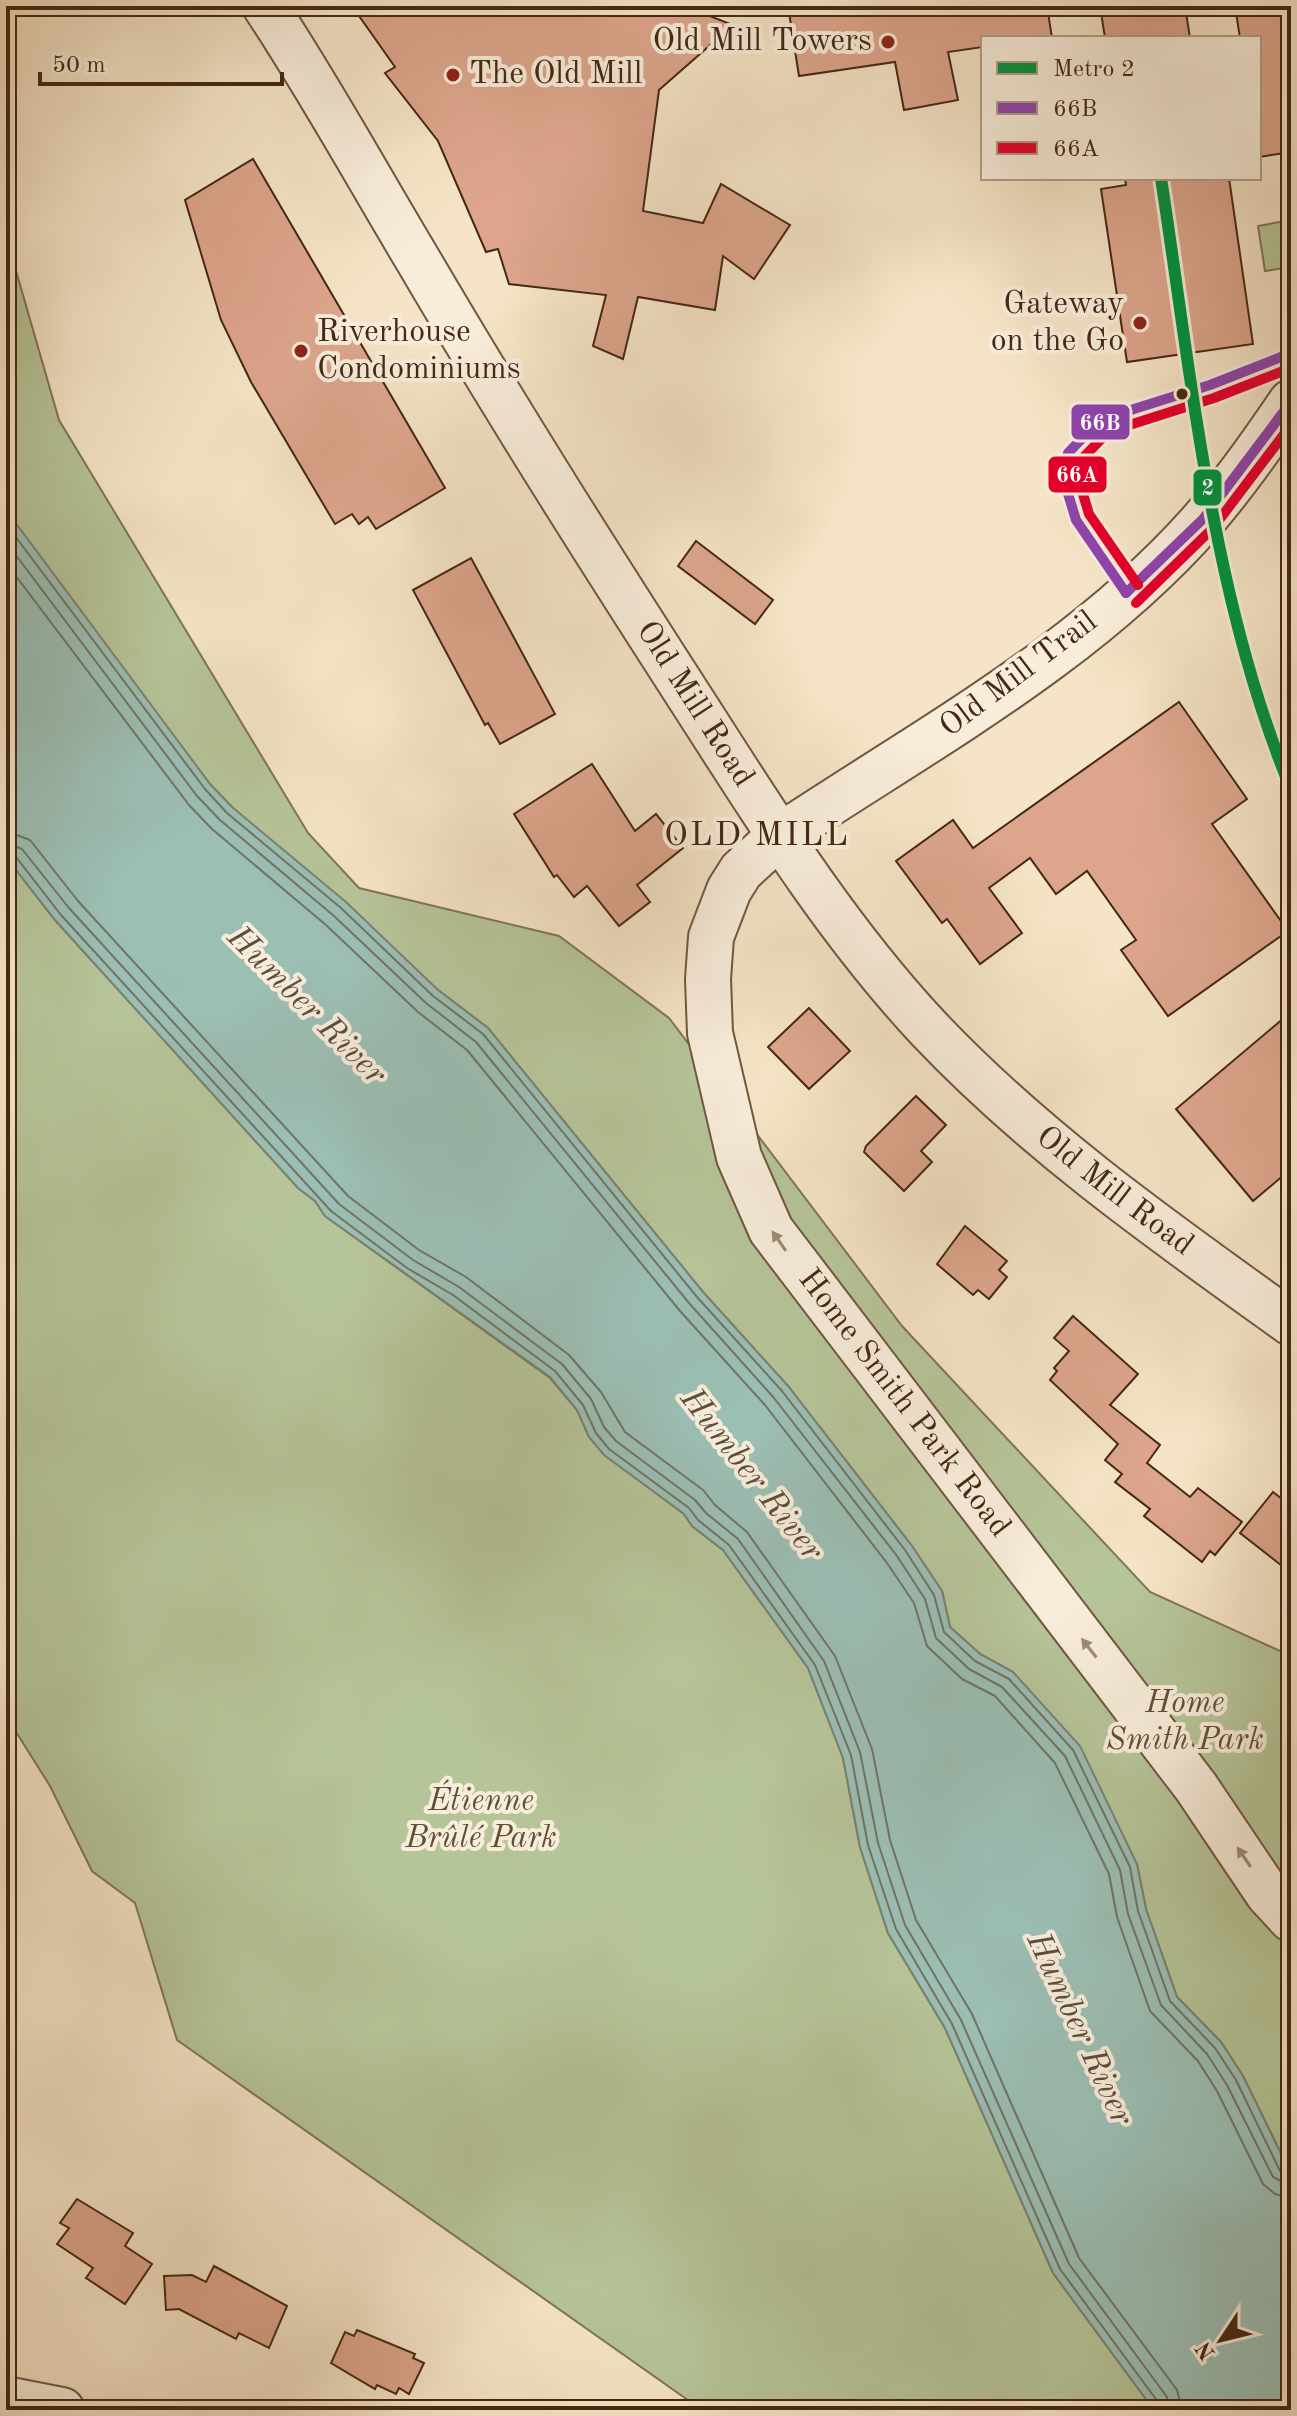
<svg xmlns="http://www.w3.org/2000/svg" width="1297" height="2416" font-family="'Old Standard TT',serif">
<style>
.green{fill:#b6c599;stroke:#7e7656;stroke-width:2}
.water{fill:#9cbfb5;stroke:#798374;stroke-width:2}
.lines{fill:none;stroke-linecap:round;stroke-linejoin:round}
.shore{stroke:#707464;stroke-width:2}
.building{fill:#dca58c;stroke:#452813;stroke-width:2}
.minor-casing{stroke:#715740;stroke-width:48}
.minor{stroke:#f8eddb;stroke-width:44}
.bus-1-casing{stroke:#f8eddb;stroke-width:16}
.bus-2-casing{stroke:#f8eddb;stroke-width:16}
.bus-1{stroke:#8e44ad;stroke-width:10}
.bus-2{stroke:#e4002b;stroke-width:10}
.metro-1-casing{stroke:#f8eddb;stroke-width:18}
.metro-1{stroke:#00923f;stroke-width:12}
.oneway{fill:#9e8a77}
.poi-dot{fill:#8f2418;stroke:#f8eddb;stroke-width:3}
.bus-dot{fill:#452813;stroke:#f8eddb;stroke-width:3}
.labels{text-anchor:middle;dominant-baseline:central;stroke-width:8;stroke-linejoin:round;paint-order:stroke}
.poi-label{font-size:32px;fill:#452813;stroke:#f8eddb;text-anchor:end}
.street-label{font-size:32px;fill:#452813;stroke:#f8eddb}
.park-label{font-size:32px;font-style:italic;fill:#614f34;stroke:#f8eddb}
.neighbourhood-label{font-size:34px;letter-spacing:2px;fill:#452813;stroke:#f8eddb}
.water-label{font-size:34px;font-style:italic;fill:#5b4e3c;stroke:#f8eddb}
.line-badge{stroke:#f8eddb;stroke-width:3}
.badge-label{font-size:22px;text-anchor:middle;font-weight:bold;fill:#fff}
</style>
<rect width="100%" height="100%" fill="#f5e4c7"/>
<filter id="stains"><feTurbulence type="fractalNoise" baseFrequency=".0025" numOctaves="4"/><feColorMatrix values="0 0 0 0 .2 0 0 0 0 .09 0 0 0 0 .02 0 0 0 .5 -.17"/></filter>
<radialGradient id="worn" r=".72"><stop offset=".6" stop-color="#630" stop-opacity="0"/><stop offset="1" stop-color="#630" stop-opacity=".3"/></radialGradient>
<g class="green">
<polygon points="1291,220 1291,267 1265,271 1258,226"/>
<polygon points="6,236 59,420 308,833 359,888 559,936 669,1018 902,1326 1150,1592 1291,1656 1291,2174 1243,2076 1221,2042 1177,1997 1146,1909 1137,1864 1013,1672 980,1654 950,1627 942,1591 912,1546 788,1386 703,1292 488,1028 438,990 232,807 210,784 39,559 6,510"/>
<polygon points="6,857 55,920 298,1188 315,1201 325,1216 550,1378 577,1410 589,1437 604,1454 684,1514 692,1526 723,1550 808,1668 843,1758 860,1847 888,1933 945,2028 1053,2273 1154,2410 702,2410 177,2040 135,1903 92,1871 50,1786 6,1716"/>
</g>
<polygon class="water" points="6,510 210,784 232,807 346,902 438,990 488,1028 703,1292 788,1386 912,1546 942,1591 950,1627 980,1654 1013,1672 1080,1746 1137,1864 1146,1909 1177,1997 1221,2042 1243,2076 1291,2174 1291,2410 1154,2410 1053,2273 945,2028 888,1933 860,1847 843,1758 808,1668 723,1550 692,1526 684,1514 604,1455 589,1437 577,1410 550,1377 325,1216 315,1201 298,1188 55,920 6,857"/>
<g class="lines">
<g class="shore">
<polyline points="6,524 205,789 227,813 341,908 433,996 483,1034 697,1297 782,1391 905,1550 934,1595 944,1632 975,1661 1009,1679 1073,1750 1130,1867 1138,1911 1170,2001 1215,2048 1236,2080 1280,2171 1291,2176"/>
<polyline points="6,542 197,796 220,820 334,916 426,1003 476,1042 689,1303 774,1398 897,1556 925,1599 936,1638 969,1669 1002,1687 1065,1756 1120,1870 1128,1914 1161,2005 1207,2054 1227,2085 1273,2177 1291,2186"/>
<polyline points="6,563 189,805 212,829 326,925 418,1012 467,1050 680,1311 765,1405 887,1563 914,1603 927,1646 962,1679 995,1696 1055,1763 1109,1874 1117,1917 1150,2011 1198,2061 1217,2091 1263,2184 1275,2194 1291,2198"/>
<polyline points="6,831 30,840 78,901 348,1196 419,1250 466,1277 569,1355 601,1392 625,1432 703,1490 715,1505 747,1532 835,1656 872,1749 890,1840 916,1920 972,2014 1079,2258 1177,2390 1182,2410"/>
<polyline points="6,843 22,849 69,908 339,1204 413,1260 459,1287 562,1364 591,1399 604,1427 616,1441 695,1500 706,1513 738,1539 824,1661 860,1752 878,1843 905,1925 961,2020 1069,2264 1167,2397 1170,2410"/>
<polyline points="6,853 16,857 61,915 331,1211 407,1268 453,1295 555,1371 583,1405 596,1433 609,1449 689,1508 698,1520 729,1545 815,1665 851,1755 868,1845 896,1929 952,2024 1060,2269 1158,2402 1160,2410"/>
</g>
</g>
<g class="building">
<polygon points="352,6 684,6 733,25 659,90 643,211 703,223 721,184 790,225 754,279 723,256 715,310 638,297 623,359 593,346 606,295 509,284 498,249 486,252 438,141 385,73 395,67"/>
<polygon points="788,6 1047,6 1052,38 983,38 983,47 948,52 958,100 904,110 895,62 799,76"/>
<polygon points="1100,6 1185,6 1190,38 1105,38"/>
<polygon points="1235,6 1291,6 1291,152 1259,157 1259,38 1240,38"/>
<polygon points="253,159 445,488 376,529 368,517 359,524 352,514 335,524 251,382 221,320 185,200"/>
<polygon points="1125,178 1229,178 1253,344 1127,362 1101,189 1126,185"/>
<polygon points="696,541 773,600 755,624 678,566"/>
<polygon points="471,558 555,714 500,744 488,723 485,725 413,590"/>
<polygon points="1179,702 1247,799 1212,824 1288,931 1168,1016 1121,950 1136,940 1087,871 1056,894 1030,858 989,888 1022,933 980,964 947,919 942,923 896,861 953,820 973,848"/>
<polygon points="592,764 635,831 656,814 683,848 637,885 650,902 619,926 587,886 574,897 557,875 554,877 514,814"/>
<polygon points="809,1008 850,1051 809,1089 768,1047"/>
<polygon points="1291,1012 1291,1169 1253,1201 1176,1109"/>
<polygon points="916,1096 946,1125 921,1151 932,1162 904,1191 864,1152 866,1146"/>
<polygon points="965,1226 1007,1261 999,1270 1007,1277 989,1299 978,1290 973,1295 937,1264"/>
<polygon points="1073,1316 1138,1374 1110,1405 1160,1445 1147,1463 1190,1497 1198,1488 1242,1522 1215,1555 1210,1551 1202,1562 1144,1516 1150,1509 1115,1482 1122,1474 1105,1460 1118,1444 1050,1380 1057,1371 1054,1368 1069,1351 1054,1338"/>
<polygon points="1273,1492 1291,1506 1291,1573 1240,1533"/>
<polygon points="77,2199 133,2233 125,2246 152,2264 125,2304 86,2278 93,2268 57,2244 69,2228 60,2223"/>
<polygon points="214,2266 287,2306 269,2348 239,2333 236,2339 179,2309 166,2310 164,2276 192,2275 206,2282"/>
<polygon points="357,2330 415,2354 413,2358 424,2363 409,2394 399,2388 396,2394 377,2385 375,2389 331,2363 345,2332 354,2336"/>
</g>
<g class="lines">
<defs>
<g id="minor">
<path id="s1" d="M265,6C320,89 367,175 418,260C510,417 607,569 705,721C774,829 842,936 929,1029C1037,1143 1164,1232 1291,1323"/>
<path id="s2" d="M1291,402C1264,442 1236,482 1204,519C1086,654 924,740 777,838L741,871L729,890L711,937L708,979L710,1033L739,1157L771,1230L1196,1787L1268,1894L1291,1919"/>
<polyline points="6,2399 62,2410"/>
</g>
</defs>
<use href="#minor" class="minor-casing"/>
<use href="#minor" class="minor"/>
<defs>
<g id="bus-1">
<polyline points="1126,593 1076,520 1062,474 1068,453 1096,424 1115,415 1210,385 1291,353"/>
<polyline points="1126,593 1203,519 1291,402"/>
</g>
<g id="bus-2">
<polyline points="1138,585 1089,514 1077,474 1081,460 1104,436 1120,428 1214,398 1291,368"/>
<polyline points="1136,603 1213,528 1291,425"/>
</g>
</defs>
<use href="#bus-1" class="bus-1-casing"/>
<use href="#bus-2" class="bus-2-casing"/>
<use href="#bus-1" class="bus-1"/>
<use href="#bus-2" class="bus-2"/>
<defs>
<path id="metro-1" d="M1161,178C1192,380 1212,599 1291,789"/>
</defs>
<use href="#metro-1" class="metro-1-casing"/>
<use href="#metro-1" class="metro-1"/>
</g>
<defs><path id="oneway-solid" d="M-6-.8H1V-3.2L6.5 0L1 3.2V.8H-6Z" transform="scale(2)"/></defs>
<g class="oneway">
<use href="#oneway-solid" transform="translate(779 1241) rotate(-125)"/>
<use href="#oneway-solid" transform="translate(1089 1648) rotate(-128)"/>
<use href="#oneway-solid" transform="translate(1244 1857) rotate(-124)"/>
</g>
<g class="poi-dot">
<circle cx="888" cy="42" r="8"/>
<circle cx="453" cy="75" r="8"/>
<circle cx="1140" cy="323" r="8"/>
<circle cx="301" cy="351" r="8"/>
</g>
<circle class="bus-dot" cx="1182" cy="394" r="7"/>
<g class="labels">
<g class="poi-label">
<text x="872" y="42">Old Mill Towers</text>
<text x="469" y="75" text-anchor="start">The Old Mill</text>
<text x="1124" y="305">Gateway<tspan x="1124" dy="37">on the Go</tspan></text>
<text x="317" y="333" text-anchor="start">Riverhouse<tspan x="317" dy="37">Condominiums</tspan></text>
</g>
<g class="street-label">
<text transform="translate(1019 675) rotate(-37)">Old Mill Trail</text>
<text stroke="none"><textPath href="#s1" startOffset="820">Old Mill Road</textPath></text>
<text stroke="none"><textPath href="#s1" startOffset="1468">Old Mill Road</textPath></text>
<text stroke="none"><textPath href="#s2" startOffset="1324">Home Smith Park Road</textPath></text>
</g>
<g class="park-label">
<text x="1185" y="1704">Home<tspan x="1185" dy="37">Smith Park</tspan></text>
<text x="481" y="1802">Étienne<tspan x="481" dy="37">Brûlé Park</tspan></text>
</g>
<g class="neighbourhood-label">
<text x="757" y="836">OLD MILL</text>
</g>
<g class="water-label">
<text transform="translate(306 1006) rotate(45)">Humber River</text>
<text transform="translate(751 1475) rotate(52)">Humber River</text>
<text transform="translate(1079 2029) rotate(65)">Humber River</text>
</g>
</g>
<g class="line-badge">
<rect x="1070" y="403" width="61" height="38" rx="8" fill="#8e44ad"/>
<rect x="1047" y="455" width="61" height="39" rx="8" fill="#e4002b"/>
<rect x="1192" y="468" width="31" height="39" rx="8" fill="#00923f"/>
</g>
<g class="badge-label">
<text x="1100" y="430">66B</text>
<text x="1077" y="482">66A</text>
<text x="1208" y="495">2</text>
</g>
<rect width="1297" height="2416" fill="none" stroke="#f5e4c7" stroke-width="32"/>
<rect x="8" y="8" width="1281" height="2400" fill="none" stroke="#452813" stroke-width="4"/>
<rect x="16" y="16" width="1265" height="2384" fill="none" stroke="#452813" stroke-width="2"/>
<rect x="981" y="36" width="280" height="144" fill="#f8eddb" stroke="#b09e8b" stroke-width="2"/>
<rect x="997" y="62" width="40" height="12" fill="#00923f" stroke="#b09e8b" stroke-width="2"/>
<text x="1053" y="76" font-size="24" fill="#452813">Metro 2</text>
<rect x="997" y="102" width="40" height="12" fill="#8e44ad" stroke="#b09e8b" stroke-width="2"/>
<text x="1053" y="116" font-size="24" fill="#452813">66B</text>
<rect x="997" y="142" width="40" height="12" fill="#e4002b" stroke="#b09e8b" stroke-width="2"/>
<text x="1053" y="156" font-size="24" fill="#452813">66A</text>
<g transform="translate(1221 2340) rotate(235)" stroke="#f8eddb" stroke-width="6" paint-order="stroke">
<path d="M0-6L14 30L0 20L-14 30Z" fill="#452813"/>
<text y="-12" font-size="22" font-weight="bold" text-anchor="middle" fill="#452813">N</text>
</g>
<path d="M40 72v12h242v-12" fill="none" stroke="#452813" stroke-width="4"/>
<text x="52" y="72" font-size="24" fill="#452813" stroke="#f8eddb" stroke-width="6" paint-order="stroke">50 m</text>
<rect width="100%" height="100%" filter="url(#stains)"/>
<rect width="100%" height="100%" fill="url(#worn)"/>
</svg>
